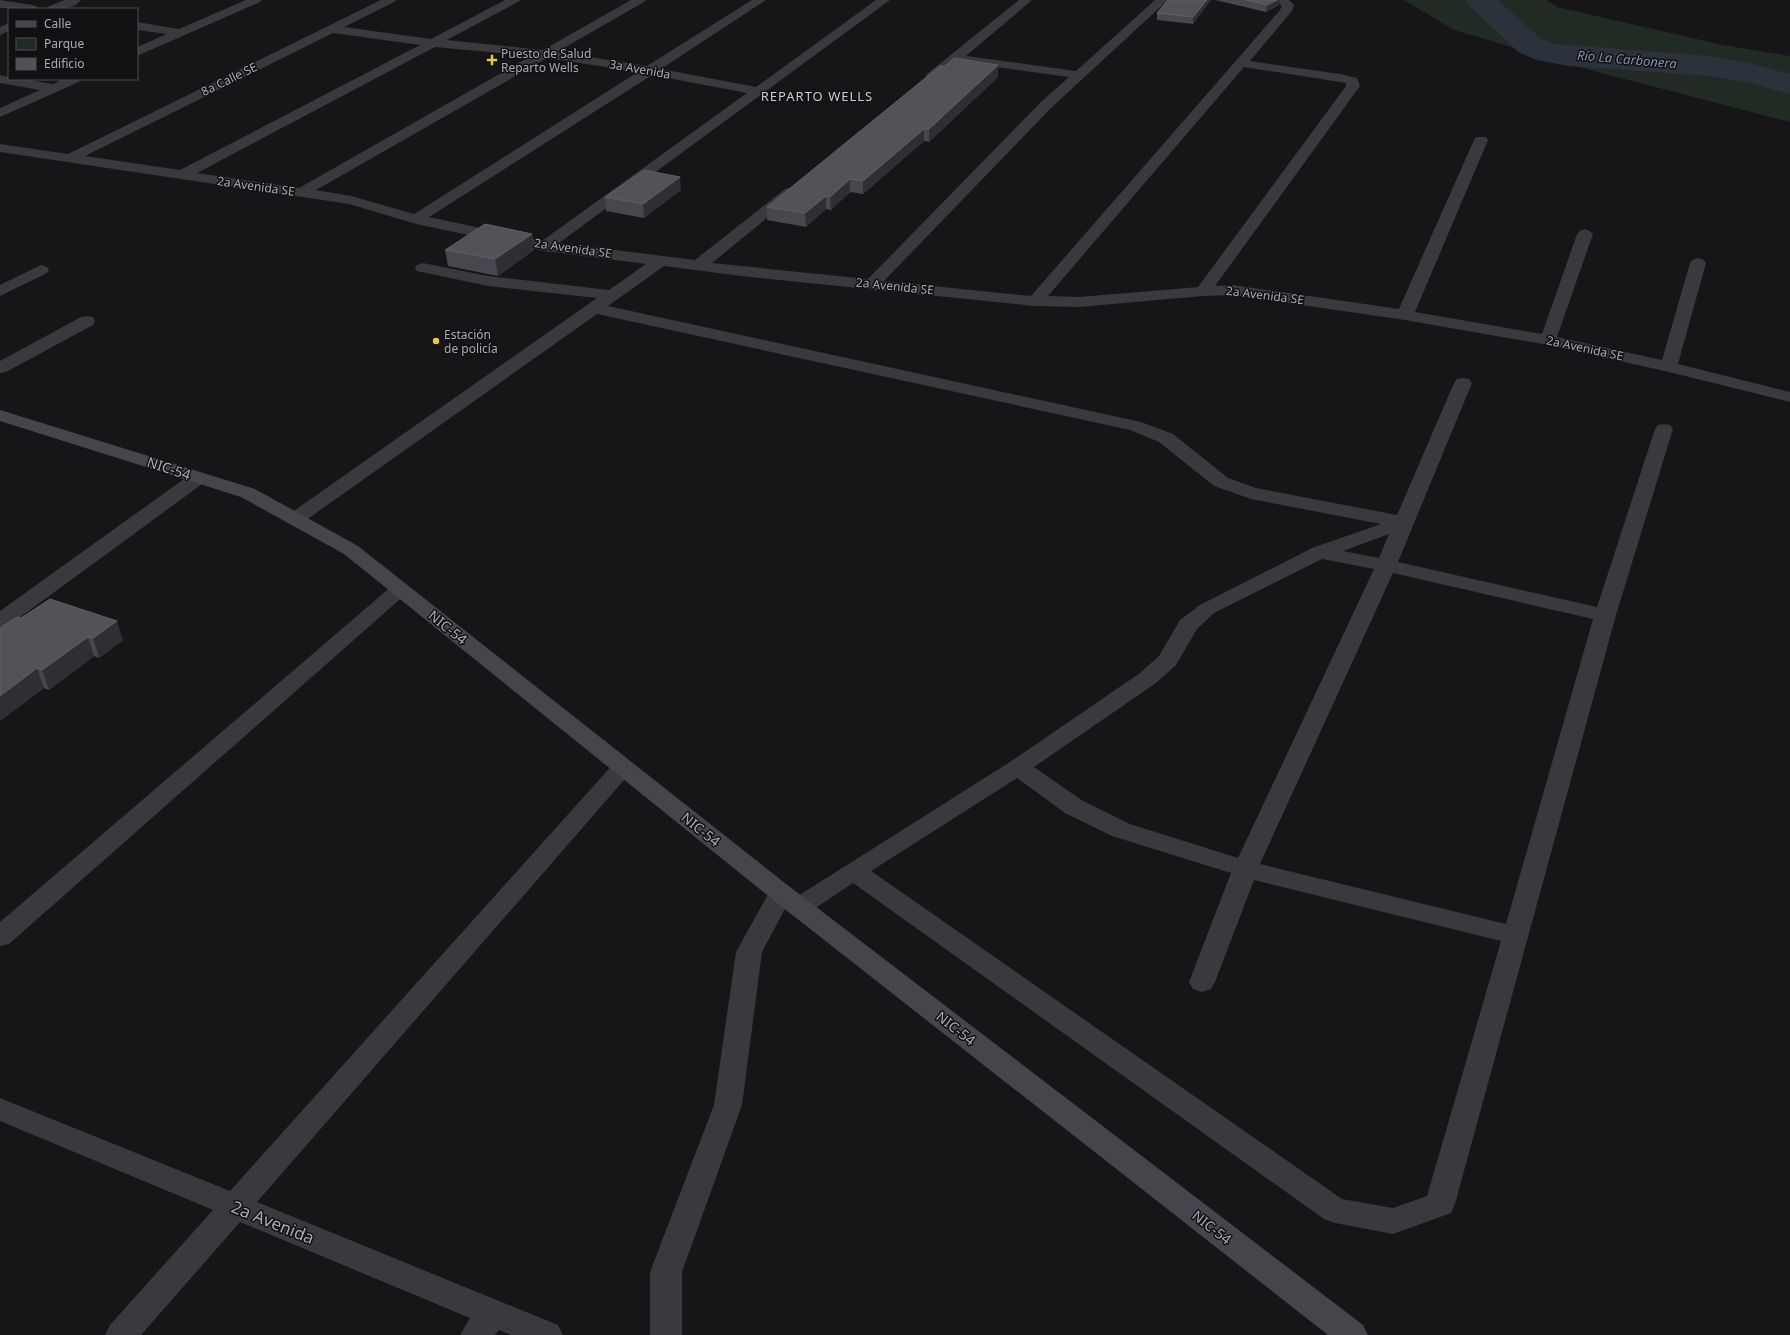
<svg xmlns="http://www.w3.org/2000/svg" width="1790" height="1335" font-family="'Noto Sans',sans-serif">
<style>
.green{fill:#222a24}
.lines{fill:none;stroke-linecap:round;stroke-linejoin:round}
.river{fill:#2c323b;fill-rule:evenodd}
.street{fill:#39393e;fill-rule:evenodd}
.secondary{fill:#45464c;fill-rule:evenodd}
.wall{fill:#47474d}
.shaded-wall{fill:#2f2f33}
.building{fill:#525258;stroke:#5f6067}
.poi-dot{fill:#eac93b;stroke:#111113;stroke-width:1.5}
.labels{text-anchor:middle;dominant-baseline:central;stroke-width:3;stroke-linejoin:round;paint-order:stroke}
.far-poi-label{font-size:12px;fill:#a8abb7;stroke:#111113;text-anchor:start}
.far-street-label{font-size:12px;fill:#a8abb7;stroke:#111113}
.far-water-label{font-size:13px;font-style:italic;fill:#8193b1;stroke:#111113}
.far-neighbourhood-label{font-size:13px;letter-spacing:1px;fill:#c9cad3;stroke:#111113}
.street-label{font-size:14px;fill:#a8abb7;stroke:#111113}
.near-street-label{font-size:17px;fill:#a8abb7;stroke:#111113}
</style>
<rect width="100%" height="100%" fill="#161618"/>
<polygon class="green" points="1404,0 1547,0 1557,7 1723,45 1790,56 1790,122 1590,70 1454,30"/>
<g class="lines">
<polygon class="river" points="1466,0 1498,0 1540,38 1555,44 1710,56 1749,63 1790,74 1790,94 1746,82 1710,76 1568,66 1537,60 1518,52 1470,6"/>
<g class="street">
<polygon points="0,0 32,5 36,6 38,9 0,8"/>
<path d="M65,0H81C74,10 58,9 47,9L49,6Z"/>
<polygon points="246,0 262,0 260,2 137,56 137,47 167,34 137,30 137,22 179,29"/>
<path d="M381,0H396L394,2L344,27L431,39L505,0H520L518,2L447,40L543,50L631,0H646L644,2L557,52L647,66L752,0H766L661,69L756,87L876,0H890L559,243L695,260L785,189L790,188L795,189L797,192L795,195L712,263L868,279L1041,102L1069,77L958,62L937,80H927L926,77L927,74L1019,0H1032L966,56L1076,71L1155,0H1168L1051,108L884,281L1031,296L1280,10L1282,6L1275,0H1289L1294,5L1292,11L1250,61L1340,74L1357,78L1360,86L1215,286L1233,285L1399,309L1474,140L1476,137H1486L1488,140L1415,312L1542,334L1577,234L1580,231L1585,229L1590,231L1593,234L1557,337L1662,360L1690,263L1692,260L1698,258L1704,260L1706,263L1678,364L1790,392V402L1669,372L1548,345L1405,320L1233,295L1203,296L1079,307L1035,306L749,277L664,266L608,306L1141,422L1173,434L1228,478L1256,488L1397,515L1454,383L1457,379L1463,378L1469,379L1472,383L1398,562L1597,607L1655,429L1658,425L1664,424L1670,425L1673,429L1616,615L1455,1204L1451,1213L1393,1234L1335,1223L1324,1219L853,883L808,913L799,916L790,913L786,907L762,952L742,1105L682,1272V1335H650V1272L714,1105L736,952L772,887L781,884L790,887L794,893L787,905L790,901L1010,762L1140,673L1159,656L1180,620L1200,605L1312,548L1381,524L1251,499L1214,486L1159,442L1130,430L597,314L302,523L295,525L288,523L285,519L288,515L597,298L488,286L417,271L415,268L417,265L423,263L488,276L609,290L646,264L545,251L416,224L349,204L0,152V144L68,154ZM333,33L420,45L180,170L85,156ZM435,47L531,56L299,188L197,173ZM547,58L638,72L414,214L351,196L316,190ZM1244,67L1340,82L1346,83V86L1198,287L1079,297L1048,296ZM652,75L747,93L542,241L429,217ZM1389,534L1379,558L1343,551ZM1322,559L1374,569L1238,858L1130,824L1083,801L1034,767L1156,683L1176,665L1197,629L1214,613ZM1393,573L1593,619L1506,924L1260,864ZM1017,778L1065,813L1112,836L1231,873L1189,982L1193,989L1202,992L1211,989L1215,982L1254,880L1501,941L1427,1196L1393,1208L1342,1199L871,871Z"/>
<polygon points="9,23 9,31 0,35 0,27"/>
<polygon points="0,75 9,77 9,79 23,79 53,84 63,79 80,79 79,82 0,117 0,108 40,90 0,83"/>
<polygon points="41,265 47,267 49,270 47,273 0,296 0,285"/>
<polygon points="87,316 93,317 95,321 93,325 6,372 0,373 0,361 81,317"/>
<polygon points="198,472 205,474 208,478 205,482 8,626 0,627 0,611 191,474"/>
<polygon points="400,583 407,585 410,589 407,593 9,944 0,946 0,922 393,585"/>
<polygon points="623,759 631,762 635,767 631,772 257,1202 558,1325 563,1335 511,1335 499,1330 495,1335 460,1335 470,1318 240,1222 141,1335 105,1335 110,1325 213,1210 0,1121 0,1098 230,1191 615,762"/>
</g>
<polygon class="secondary" points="0,410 255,489 358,546 790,887 1363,1325 1368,1335 1328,1335 772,899 344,554 241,497 0,421"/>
</g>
<g class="wall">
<polygon points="1211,0 1193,24 1157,20 1157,13"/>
<polygon points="1215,0 1279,0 1279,5 1266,12"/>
<polygon points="998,65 998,77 929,142 924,141 863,194 850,192 831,210 826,209 806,227 767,220 767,207 945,66"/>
<polygon points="681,190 644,218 606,211 605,197"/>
<polygon points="532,234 534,250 498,276 448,266 445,250"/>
<polygon points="21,618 123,640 99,658 94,656 49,690 44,688 0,721"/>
</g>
<g class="shaded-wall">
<polygon points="1207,0 1211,0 1193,24 1193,17"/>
<polygon points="1277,0 1279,0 1279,5 1266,12 1267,5"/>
<polygon points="998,65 998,77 929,142 929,129"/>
<polygon points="924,129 924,141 863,194 863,181"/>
<polygon points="680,177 681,190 644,218 643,204"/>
<polygon points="850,179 850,192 831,210 830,197"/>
<polygon points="826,196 826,209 806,227 805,213"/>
<polygon points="532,234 534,250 498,276 495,259"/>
<polygon points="117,621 123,640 99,658 93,638"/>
<polygon points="88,637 94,656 49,690 42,670"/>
<polygon points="37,668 44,688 0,721 0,696"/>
</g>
<g class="building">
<polygon points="1168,0 1207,0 1193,17 1157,13"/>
<polygon points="1246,0 1277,0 1267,5"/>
<polygon points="954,58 998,65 929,129 924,129 863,181 850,179 830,197 826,196 805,213 767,207 940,66 945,66"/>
<polygon points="644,170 680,177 643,204 605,197"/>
<polygon points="485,224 532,234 495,259 445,250"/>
<polygon points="50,599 117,621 93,638 88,637 42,670 37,668 0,696 0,628 17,617 21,618"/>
</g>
<g class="poi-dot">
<path d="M490 54h4v4h4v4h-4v4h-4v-4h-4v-4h4z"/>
<circle cx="436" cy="341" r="4"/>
</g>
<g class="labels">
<g class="far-poi-label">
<text x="501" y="53">Puesto de Salud<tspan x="501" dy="14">Reparto Wells</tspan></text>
<text x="444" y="334">Estación<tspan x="444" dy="14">de policía</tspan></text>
</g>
<g class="far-street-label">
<text transform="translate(640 69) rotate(10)">3a Avenida</text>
<text transform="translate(229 79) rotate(-26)">8a Calle SE</text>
<text transform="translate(256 186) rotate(8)">2a Avenida SE</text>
<text transform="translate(573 248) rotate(8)">2a Avenida SE</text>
<text transform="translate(895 286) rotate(6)">2a Avenida SE</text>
<text transform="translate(1265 295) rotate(7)">2a Avenida SE</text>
<text transform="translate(1585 348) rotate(12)">2a Avenida SE</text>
</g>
<g class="far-water-label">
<text transform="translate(1627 59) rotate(5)">Río La Carbonera</text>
</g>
<g class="far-neighbourhood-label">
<text x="817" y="96">REPARTO WELLS</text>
</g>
<g class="street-label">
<text transform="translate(169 468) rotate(18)">NIC-54</text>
<text transform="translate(448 627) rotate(39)">NIC-54</text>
<text transform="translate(701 829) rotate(39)">NIC-54</text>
<text transform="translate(956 1028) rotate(38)">NIC-54</text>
<text transform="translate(1212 1227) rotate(38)">NIC-54</text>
</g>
<g class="near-street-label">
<text transform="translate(273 1222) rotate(22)">2a Avenida</text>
</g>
</g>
<rect x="8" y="8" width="130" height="72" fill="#111113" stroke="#4d4f55"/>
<rect x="16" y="21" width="20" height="6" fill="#45464c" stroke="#4d4f55"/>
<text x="44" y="28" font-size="12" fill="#a8abb7">Calle</text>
<rect x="16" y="38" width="20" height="12" fill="#222a24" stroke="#4d4f55"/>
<text x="44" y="48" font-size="12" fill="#a8abb7">Parque</text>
<rect x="16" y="58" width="20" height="12" fill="#525258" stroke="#4d4f55"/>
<text x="44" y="68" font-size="12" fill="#a8abb7">Edificio</text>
</svg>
